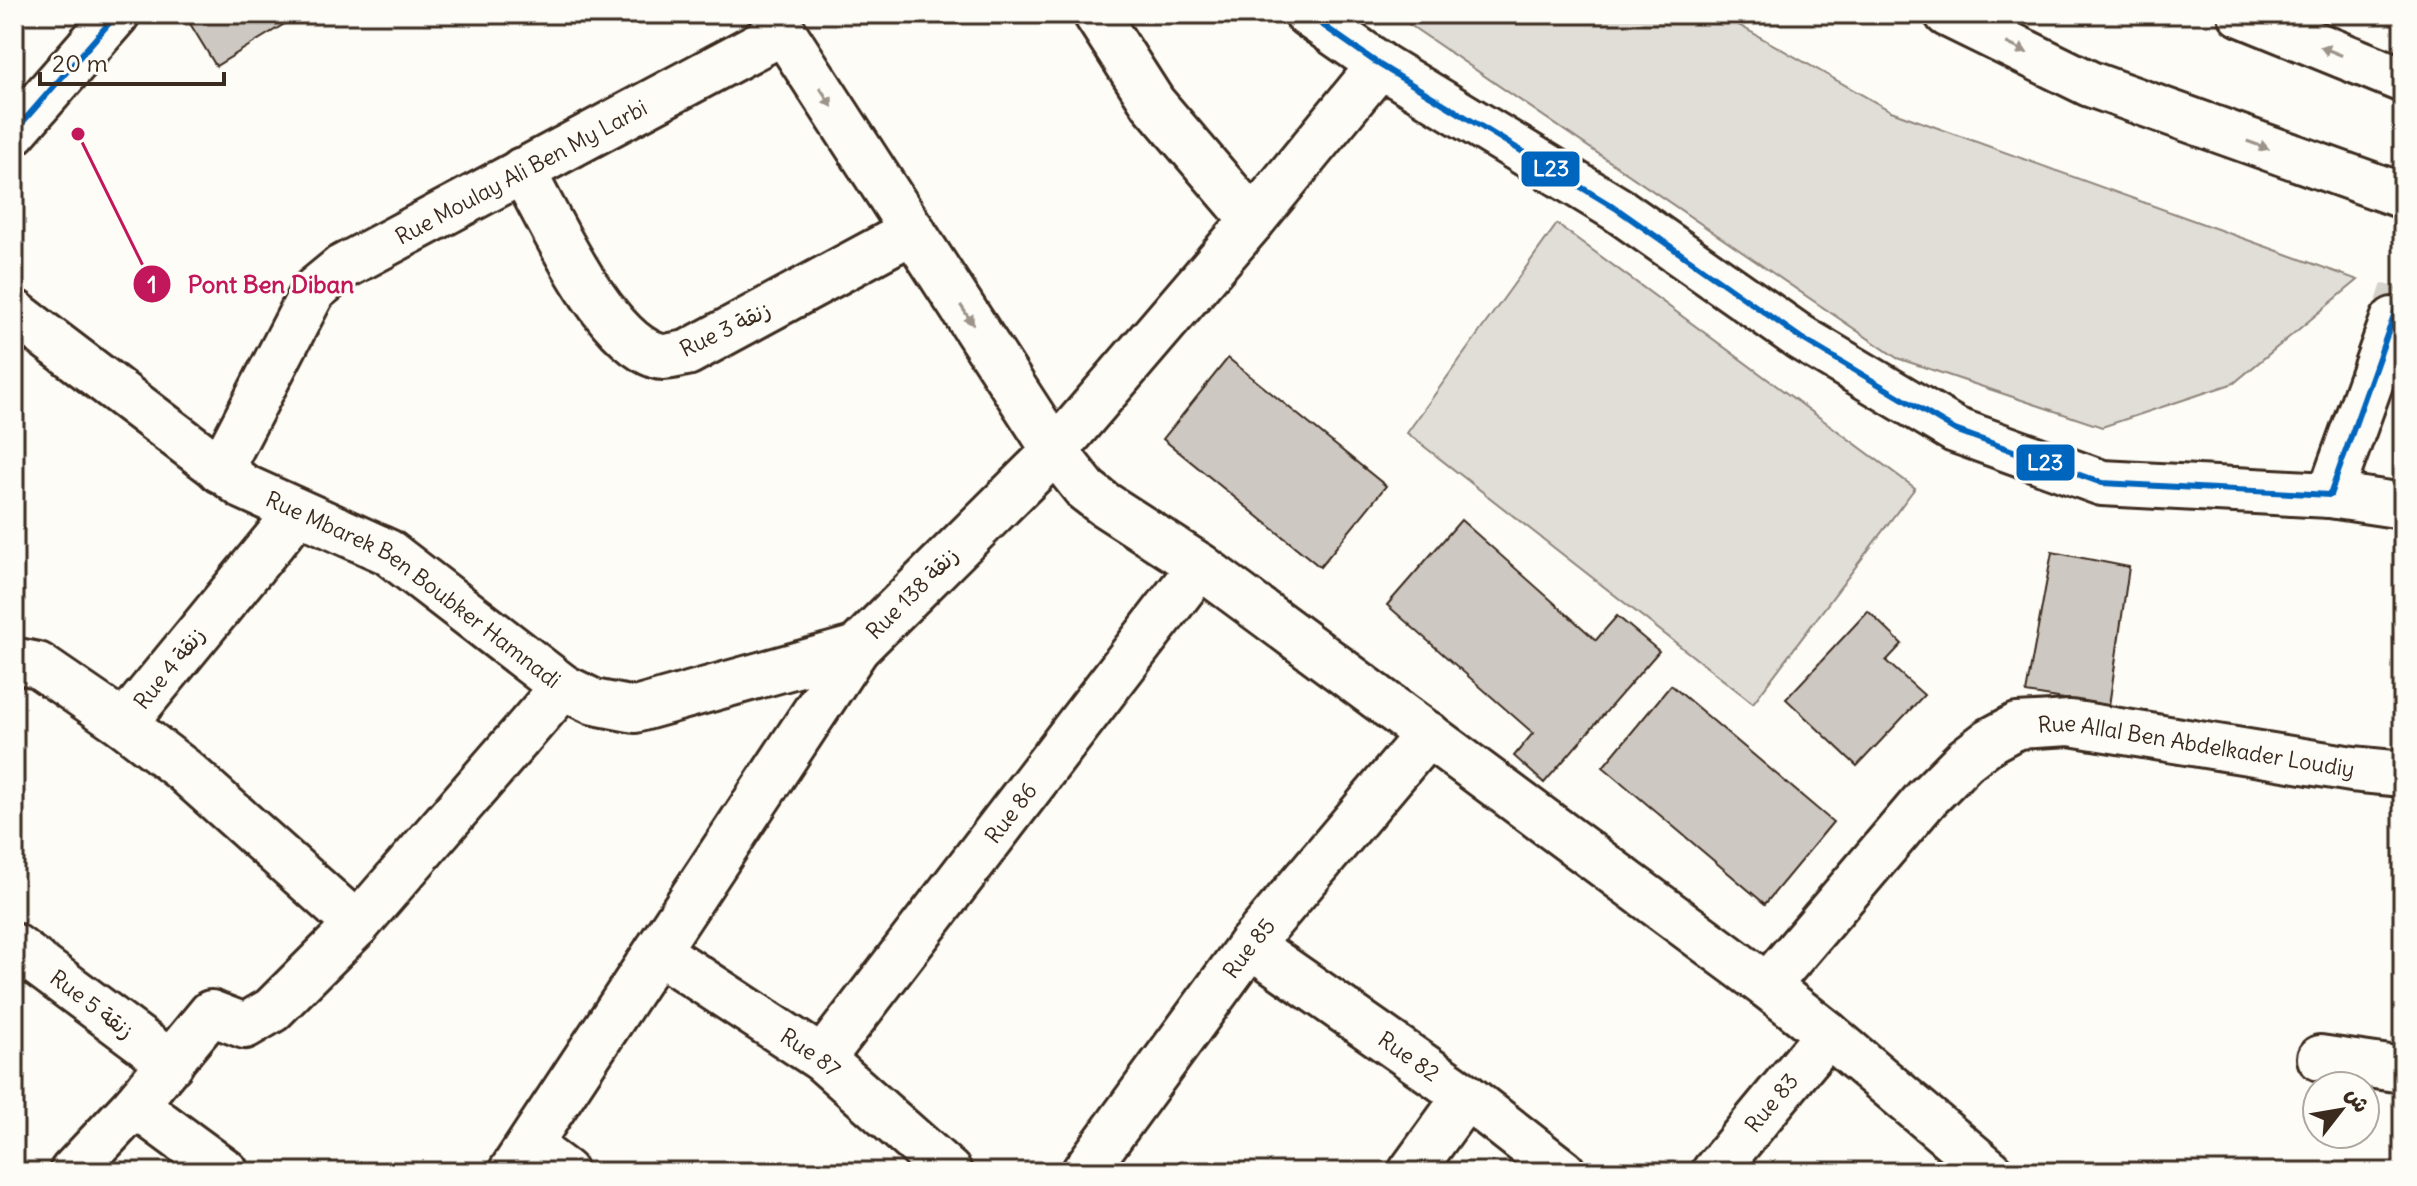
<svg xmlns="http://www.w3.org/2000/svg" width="2417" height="1186" font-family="Delius,'Playpen Sans Arabic',sans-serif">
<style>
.green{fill:#e1ded7;stroke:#8e847a;stroke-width:2}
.building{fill:#cdc8c2;stroke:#3b2a1e;stroke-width:2}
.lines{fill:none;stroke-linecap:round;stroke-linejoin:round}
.secondary-tunnel{stroke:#d6d2cc;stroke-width:44;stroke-dasharray:44 22;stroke-linecap:butt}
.street-casing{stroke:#3b2a1e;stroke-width:50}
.secondary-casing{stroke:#3b2a1e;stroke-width:50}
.highway-casing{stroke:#3b2a1e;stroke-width:50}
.street{stroke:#fdfcf7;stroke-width:44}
.secondary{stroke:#fdfcf7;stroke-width:44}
.highway{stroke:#fdfcf7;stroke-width:44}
.bus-1-casing{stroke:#fdfcf7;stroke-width:12}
.bus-1{stroke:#0065bd;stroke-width:6}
.oneway{fill:#9c938a}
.labels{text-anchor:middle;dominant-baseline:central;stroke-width:6;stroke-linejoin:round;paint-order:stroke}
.street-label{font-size:22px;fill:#3b2a1e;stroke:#fdfcf7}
.leader{fill:none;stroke:#c2185b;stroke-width:3}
.callout-dot{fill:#c2185b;stroke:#fdfcf7;stroke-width:3}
.mark-label{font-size:24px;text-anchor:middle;font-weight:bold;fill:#fff}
.callout-label{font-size:24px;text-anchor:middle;font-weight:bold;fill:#c2185b;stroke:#fdfcf7;stroke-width:6;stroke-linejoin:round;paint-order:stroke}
.line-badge{stroke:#fdfcf7;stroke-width:3}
.badge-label{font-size:22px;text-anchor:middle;font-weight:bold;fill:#fff}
</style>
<rect width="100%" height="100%" fill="#fdfcf7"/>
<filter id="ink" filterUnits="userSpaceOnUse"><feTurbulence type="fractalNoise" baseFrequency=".0125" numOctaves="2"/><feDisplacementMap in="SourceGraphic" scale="16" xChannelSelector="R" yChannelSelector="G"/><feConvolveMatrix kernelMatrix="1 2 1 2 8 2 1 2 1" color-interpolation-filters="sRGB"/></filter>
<g filter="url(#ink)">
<g class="green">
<polygon points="1394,14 1719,14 1891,111 2358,280 2234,383 2102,427 1897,358"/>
<polygon points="1557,224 1915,488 1753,703 1407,433"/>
</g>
<g class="building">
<polygon points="191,14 298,14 299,15 216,66 186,17"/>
<polygon points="1228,358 1386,486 1320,567 1163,439"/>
<polygon points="1461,520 1596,640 1617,616 1659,651 1544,783 1514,756 1533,733 1387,605"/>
<polygon points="2052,552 2129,567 2109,706 2026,693"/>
<polygon points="1868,611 1902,644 1886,661 1924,695 1857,766 1786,699"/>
<polygon points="1671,685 1833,822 1765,904 1603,767"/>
</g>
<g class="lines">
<polyline class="secondary-tunnel" points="2393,320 2403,290"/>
<defs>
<g id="street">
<polyline points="772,14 1055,451 1086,490 1104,504 1200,566 1767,986 1828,1034 1991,1172"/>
<polyline points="1096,14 1153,103 1253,220"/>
<polyline points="1307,14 1380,65 1617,209 1801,338 1955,430 2102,483 2330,495"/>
<polyline points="14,132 117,14"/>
<path d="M522,170C551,221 602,338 657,356C665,359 678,354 687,353L913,231"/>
<path id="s1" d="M14,312L244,487L388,552L563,687L594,702L635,710L857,648"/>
<path id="s2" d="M220,470L313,291L341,268L783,32"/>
<polyline points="14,663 18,661 38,665 124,724 297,513"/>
<polyline points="124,724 185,771 357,925"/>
<path id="s3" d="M1250,945L1466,1096L1563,1172"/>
<polyline points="14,946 171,1063"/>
<path id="s4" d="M657,951L822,1059L949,1172"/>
<path id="s5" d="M1767,986L1926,799L1965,760L1991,740L2017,726L2070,723L2352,769L2403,774"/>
<polyline points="2320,1058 2403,1070"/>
<path id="s6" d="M822,1059L1200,566"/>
<polyline points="135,1105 226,1172"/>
<polyline points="530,1146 565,1172"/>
<polyline points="72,1172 135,1105 211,1013 245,1026 272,1010 357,925 563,687"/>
<polyline points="511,1172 857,648 1055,451 1253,220 1380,65"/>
<path id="s7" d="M1084,1172L1250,945L1428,734"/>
<polyline points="1411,1172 1466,1096"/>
<path id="s8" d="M1714,1172L1828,1034"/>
</g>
<polyline id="secondary" points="2393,320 2330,495 2403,506"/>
<g id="highway">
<polyline points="1947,14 2090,84 2403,196"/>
<polyline points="2241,14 2403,80"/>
</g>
</defs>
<use href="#street" class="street-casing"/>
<use href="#secondary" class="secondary-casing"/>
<use href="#highway" class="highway-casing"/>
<use href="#street" class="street"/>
<use href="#secondary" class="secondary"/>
<use href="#highway" class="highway"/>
<defs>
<g id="bus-1">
<polyline points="1307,14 1380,65 1617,209 1801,338 1955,430 2102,483 2330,495"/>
<polyline points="14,132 117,14"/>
<polyline points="2330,495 2403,290"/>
</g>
</defs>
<use href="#bus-1" class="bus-1-casing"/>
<use href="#bus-1" class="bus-1"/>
</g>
<defs><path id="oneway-solid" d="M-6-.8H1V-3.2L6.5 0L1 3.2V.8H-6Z" transform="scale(2)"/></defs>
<g class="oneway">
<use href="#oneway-solid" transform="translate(2017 48) rotate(26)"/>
<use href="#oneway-solid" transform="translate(2331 51) rotate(-158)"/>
<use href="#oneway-solid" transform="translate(826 97) rotate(57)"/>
<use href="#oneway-solid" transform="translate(2258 145) rotate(20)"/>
<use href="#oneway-solid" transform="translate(967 315) rotate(57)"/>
</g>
</g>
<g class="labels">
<g class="street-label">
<text stroke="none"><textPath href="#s2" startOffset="442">Rue Moulay Ali Ben My Larbi</textPath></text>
<text transform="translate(725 329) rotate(-26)">Rue 3 زنقة</text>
<text stroke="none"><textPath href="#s1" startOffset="488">Rue Mbarek Ben Boubker Hamnadi</textPath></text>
<text transform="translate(912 593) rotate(-45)">Rue 138 زنقة</text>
<text transform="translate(169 668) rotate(-51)">Rue 4 زنقة</text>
<text stroke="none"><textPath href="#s5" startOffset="544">Rue Allal Ben Abdelkader Loudiy</textPath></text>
<text stroke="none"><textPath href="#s6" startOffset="310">Rue 86</textPath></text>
<text stroke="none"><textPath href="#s7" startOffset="278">Rue 85</textPath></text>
<text transform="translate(92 1004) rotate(37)">Rue 5 زنقة</text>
<text stroke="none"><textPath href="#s4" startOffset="184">Rue 87</textPath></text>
<text stroke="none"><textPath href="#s3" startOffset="194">Rue 82</textPath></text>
<text stroke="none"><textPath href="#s8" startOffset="90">Rue 83</textPath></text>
</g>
</g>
<path class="leader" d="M78 134L152 284"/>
<g class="callout-dot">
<circle cx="78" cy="134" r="8"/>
<circle cx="152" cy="284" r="20"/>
</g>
<g class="mark-label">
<text x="152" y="293">1</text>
</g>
<g class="callout-label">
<text x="271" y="293">Pont Ben Diban</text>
</g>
<g class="line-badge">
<rect x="1520" y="150" width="61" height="38" rx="8" fill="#0065bd"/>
<rect x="2015" y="443" width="61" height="39" rx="8" fill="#0065bd"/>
</g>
<g class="badge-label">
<text x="1551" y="176">L23</text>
<text x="2045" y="470">L23</text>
</g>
<rect width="2417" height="1186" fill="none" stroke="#fdfcf7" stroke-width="48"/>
<rect x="24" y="24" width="2369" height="1138" fill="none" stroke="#3b2a1e" stroke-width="3" filter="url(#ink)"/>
<g transform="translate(2341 1110) rotate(59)"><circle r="38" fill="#fdfcf7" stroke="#afa8a0" stroke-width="2"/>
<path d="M0-6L14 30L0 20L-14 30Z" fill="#3b2a1e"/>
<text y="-12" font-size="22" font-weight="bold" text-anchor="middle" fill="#3b2a1e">ش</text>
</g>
<path d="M40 72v12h184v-12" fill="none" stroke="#3b2a1e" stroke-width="4"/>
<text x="52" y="72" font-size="24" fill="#3b2a1e" stroke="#fdfcf7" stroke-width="6" paint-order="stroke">20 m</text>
</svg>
